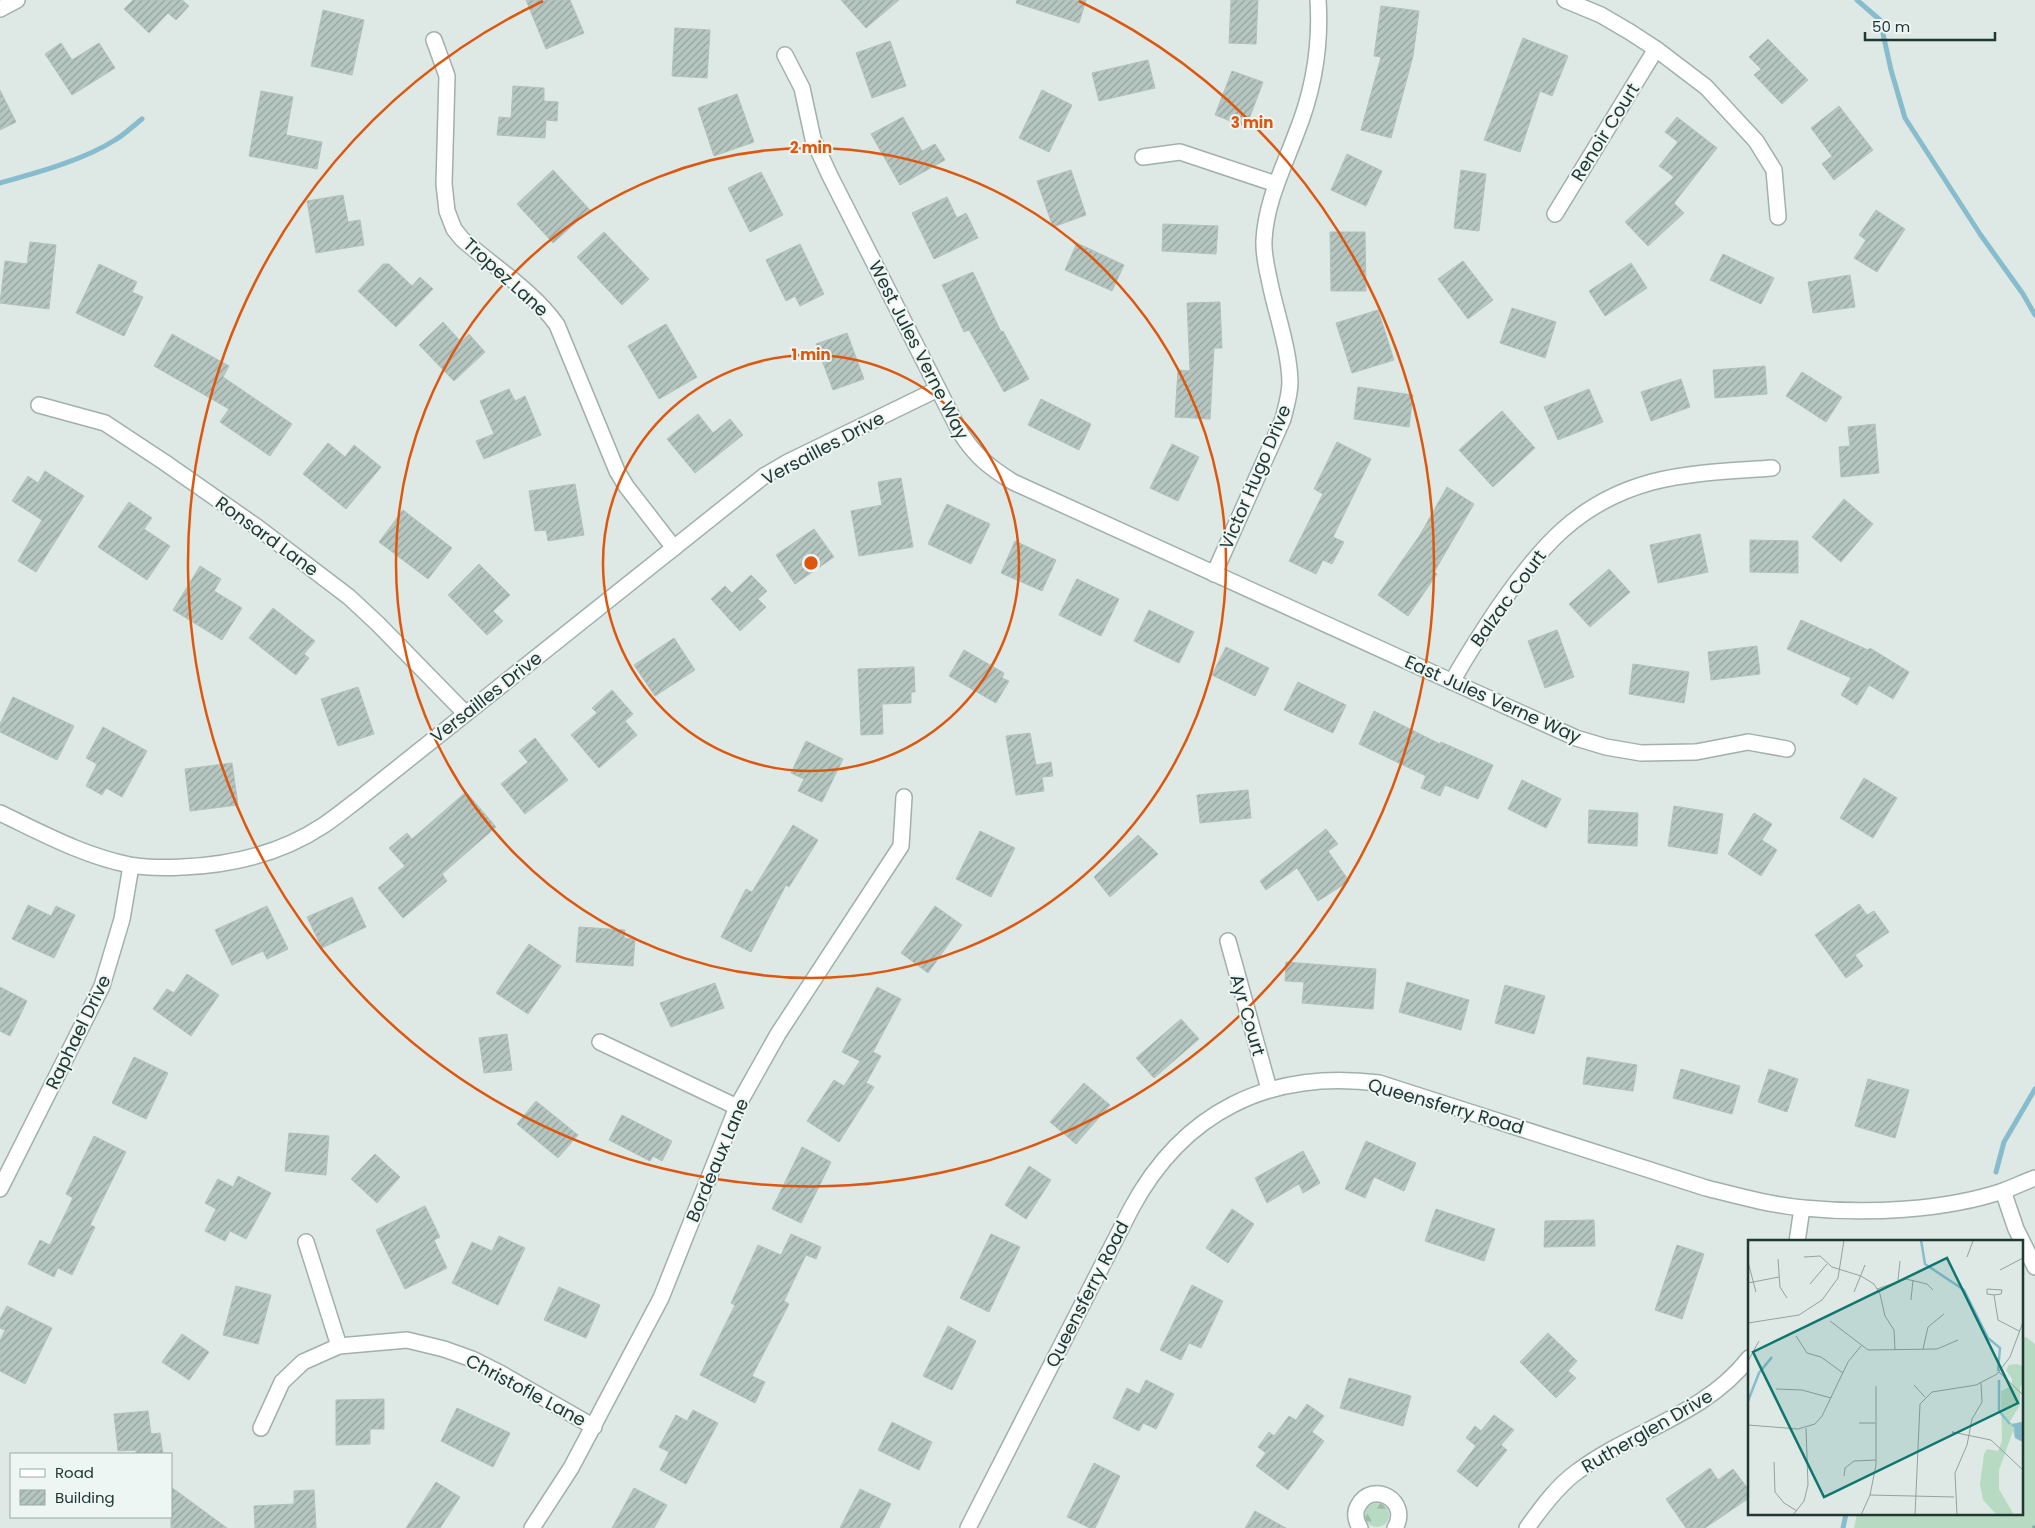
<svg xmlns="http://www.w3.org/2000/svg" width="2035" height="1528" font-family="Poppins,sans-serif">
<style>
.grass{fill:#b7dac3}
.forest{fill:url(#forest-firs)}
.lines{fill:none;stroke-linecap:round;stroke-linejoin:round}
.stream{stroke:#87bccd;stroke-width:5}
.building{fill:url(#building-hatch);stroke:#b1c2bc}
.minor-casing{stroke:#a1b0ac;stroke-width:18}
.path{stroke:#7faba1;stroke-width:3;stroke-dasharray:2.5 4;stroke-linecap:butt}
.minor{stroke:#fff;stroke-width:15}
.ring{fill:none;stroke:#de570e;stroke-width:2.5}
.labels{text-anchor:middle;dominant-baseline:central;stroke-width:4;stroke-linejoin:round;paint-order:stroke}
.street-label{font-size:18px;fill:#203833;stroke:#eef6f3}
.inset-river{fill:none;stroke:#87bccd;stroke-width:2.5}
.inset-road{fill:none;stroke:#92a29e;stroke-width:1}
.view{fill:#0f766e;fill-opacity:0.15;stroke:#0f766e;stroke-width:2.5}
.inset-edge{fill:none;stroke:#203833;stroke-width:2.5}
.centre{fill:#de570e;stroke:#eef6f3;stroke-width:2.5}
.ring-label{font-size:15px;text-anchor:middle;font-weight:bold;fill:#de570e;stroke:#eef6f3;stroke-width:4;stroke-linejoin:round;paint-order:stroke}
</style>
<defs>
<pattern id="forest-firs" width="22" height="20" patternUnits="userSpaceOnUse" patternTransform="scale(1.25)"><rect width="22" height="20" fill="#b7dac3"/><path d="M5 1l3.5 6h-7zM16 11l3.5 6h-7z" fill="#9dbca8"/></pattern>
<pattern id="building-hatch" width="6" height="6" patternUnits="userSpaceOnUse" patternTransform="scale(1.25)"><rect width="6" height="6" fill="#b6c6c1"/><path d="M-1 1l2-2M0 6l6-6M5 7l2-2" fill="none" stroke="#94a29d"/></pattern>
</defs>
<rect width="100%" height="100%" fill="#dee9e5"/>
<polygon class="grass" points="2026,1337 2035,1344 2035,1528 1854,1528 1857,1514 2021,1514 2021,1338"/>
<circle class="forest" cx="1377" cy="1515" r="12"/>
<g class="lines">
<g class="stream">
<polyline points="1857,0 1880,20 1891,70 1905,118 1980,234 2023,294 2035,315"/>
<path d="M0,183C36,173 84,160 115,140C125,134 133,126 142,119"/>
<polyline points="1996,1172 2004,1142 2035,1089"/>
<polyline points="1843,1528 1846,1514"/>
</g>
</g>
<g class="building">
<polygon points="133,0 182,0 189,6 176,20 168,13 149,33 124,9"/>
<polygon points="526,0 570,0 584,33 546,49"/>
<polygon points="841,0 899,0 866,28"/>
<polygon points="1017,0 1086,0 1079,23 1016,3"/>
<polygon points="1231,0 1258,0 1256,44 1229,43"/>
<polygon points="1381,6 1419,11 1413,56 1391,138 1361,130 1381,57 1374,56"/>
<polygon points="323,10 364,20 352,75 311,66"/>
<polygon points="675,28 710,30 707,78 672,76"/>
<polygon points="1523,38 1568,56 1552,96 1540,91 1520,152 1484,140"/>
<polygon points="1768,39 1808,80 1782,104 1754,75 1761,69 1749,57"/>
<polygon points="890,41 906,86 872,98 856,53"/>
<polygon points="61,43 72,60 99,43 115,68 72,95 45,54"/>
<polygon points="1148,60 1155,88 1099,101 1092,73"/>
<polygon points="1232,71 1263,82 1246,127 1215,115"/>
<polygon points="513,86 544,88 544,101 558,102 557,121 546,120 545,138 497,135 499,117 511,118"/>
<polygon points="0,90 16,122 0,130"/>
<polygon points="1042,90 1072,105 1049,152 1019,138"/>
<polygon points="261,91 293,97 286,135 322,142 317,169 249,156"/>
<polygon points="737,94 754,142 714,156 698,108"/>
<polygon points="1839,106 1873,150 1834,180 1822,164 1832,156 1811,128"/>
<polygon points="903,117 922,151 935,144 945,160 900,185 871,134"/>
<polygon points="1677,117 1717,148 1674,203 1684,213 1648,246 1625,222 1674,177 1659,166 1678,142 1665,132"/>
<polygon points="1347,154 1382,171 1366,206 1331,190"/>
<polygon points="553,170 590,210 553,243 517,204"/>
<polygon points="1071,170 1086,215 1053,227 1037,181"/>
<polygon points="1461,170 1486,174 1479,231 1454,228"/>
<polygon points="761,172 783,215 750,232 728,188"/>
<polygon points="343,195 348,222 360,220 364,245 316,253 307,201"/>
<polygon points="947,197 957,218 966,213 978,238 934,259 912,213"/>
<polygon points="1876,210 1905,229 1877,272 1854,258 1866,240 1859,235"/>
<polygon points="1163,224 1218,226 1216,254 1162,251"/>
<polygon points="604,232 649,279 622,305 577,257"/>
<polygon points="1330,232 1365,232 1366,291 1331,291"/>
<polygon points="30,242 56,245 49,309 0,303 5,261 27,264"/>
<polygon points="1077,243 1124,265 1112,291 1065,270"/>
<polygon points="800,244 824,294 800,306 795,296 786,301 766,260"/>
<polygon points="1723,254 1774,278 1761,304 1710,280"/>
<polygon points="1463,261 1493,300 1468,319 1438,279"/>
<polygon points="1631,263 1647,288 1605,316 1589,291"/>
<polygon points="99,264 137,282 132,292 143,297 124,336 76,313"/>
<polygon points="383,264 389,264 412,286 420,277 433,289 396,327 358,291"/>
<polygon points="973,272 1001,332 1003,331 1029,379 1004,392 969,330 964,332 942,285"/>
<polygon points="1850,275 1855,307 1813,313 1808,282"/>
<polygon points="1220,302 1222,348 1214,348 1210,419 1175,417 1178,370 1190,371 1187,303"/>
<polygon points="1512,308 1556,322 1545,358 1500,343"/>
<polygon points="1378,310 1394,360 1352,373 1336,323"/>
<polygon points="443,322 461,342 469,334 485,352 454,381 419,345"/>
<polygon points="666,324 697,377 659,399 628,346"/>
<polygon points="847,333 864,379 833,390 816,344"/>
<polygon points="172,334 229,366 223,377 292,424 270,456 220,422 229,409 154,366"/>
<polygon points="1765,366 1767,394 1715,398 1713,370"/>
<polygon points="1802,372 1842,397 1826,422 1786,396"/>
<polygon points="1681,379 1690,407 1651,421 1641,392"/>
<polygon points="1358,387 1413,395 1409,427 1354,419"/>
<polygon points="509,389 515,401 525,396 541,435 484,459 476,441 494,434 480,401"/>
<polygon points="1589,389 1603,422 1558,440 1544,407"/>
<polygon points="1041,399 1091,424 1079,450 1028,425"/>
<polygon points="1502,411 1535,448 1493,487 1459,450"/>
<polygon points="698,414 713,433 730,419 743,435 695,473 667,439"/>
<polygon points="1875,424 1879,473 1841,477 1839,447 1850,446 1848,427"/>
<polygon points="1337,442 1371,459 1333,537 1344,542 1332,564 1323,560 1316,574 1289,561 1323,494 1314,489"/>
<polygon points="328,443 345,457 354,445 381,467 346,509 303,474"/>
<polygon points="1172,444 1199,457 1178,501 1150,488"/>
<polygon points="45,471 84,496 36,572 18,561 42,520 12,501 28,476 38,483"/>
<polygon points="901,478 913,547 859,556 851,511 882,505 878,482"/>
<polygon points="575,484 584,535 548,541 546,530 535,531 529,491"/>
<polygon points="1447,487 1474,504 1434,572 1437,574 1408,616 1378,595 1420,535"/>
<polygon points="1844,499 1873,524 1841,562 1812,537"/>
<polygon points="129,502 152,518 144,529 170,546 147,580 98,547"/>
<polygon points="947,504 990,524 971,564 928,544"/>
<polygon points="403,510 452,548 428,579 379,542"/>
<polygon points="814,529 834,557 795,584 776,555"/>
<polygon points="1700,534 1708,572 1658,583 1650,545"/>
<polygon points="1750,540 1798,541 1798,573 1750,572"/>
<polygon points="1015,541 1056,560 1042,591 1001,573"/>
<polygon points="479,564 510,595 493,611 503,621 487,635 448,595"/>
<polygon points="200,566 221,579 214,591 242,608 222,640 173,610"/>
<polygon points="1609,569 1630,592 1590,627 1569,604"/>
<polygon points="751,575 767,591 758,599 766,607 740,631 711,599 725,586 732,593"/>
<polygon points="1077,579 1119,599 1101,636 1059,615"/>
<polygon points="273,608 315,641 304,654 309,658 296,675 249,638"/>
<polygon points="1149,610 1194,632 1179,663 1134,641"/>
<polygon points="1801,620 1868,650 1870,648 1909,672 1893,699 1869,685 1857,705 1841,695 1851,678 1787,649"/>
<polygon points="1557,630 1574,677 1545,688 1528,641"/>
<polygon points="674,638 695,670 655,696 634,665"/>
<polygon points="1757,646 1760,674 1711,680 1708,652"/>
<polygon points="1226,647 1269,668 1255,696 1212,675"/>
<polygon points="964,650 1004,673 1002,678 1009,681 996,703 949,676"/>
<polygon points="1633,664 1689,672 1684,703 1629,694"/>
<polygon points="914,667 915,692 911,692 911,703 882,704 883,734 861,735 858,669"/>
<polygon points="1298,682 1346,705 1333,733 1284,710"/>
<polygon points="358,687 374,734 338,746 321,699"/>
<polygon points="612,690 633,714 625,721 637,735 599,768 571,735 597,713 592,708"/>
<polygon points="13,697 74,726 57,760 0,732 0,724"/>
<polygon points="1374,711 1440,744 1441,742 1493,765 1478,799 1445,785 1440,796 1421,788 1426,776 1359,744"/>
<polygon points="103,727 147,751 122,797 106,788 102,795 86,786 97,764 86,758"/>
<polygon points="1030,733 1036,765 1051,762 1053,776 1042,777 1044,791 1016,795 1006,736"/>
<polygon points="535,738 568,780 525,814 501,784 528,762 519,751"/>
<polygon points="806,741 843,759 822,802 798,791 804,779 791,773"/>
<polygon points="232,763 238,805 190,811 185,769"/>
<polygon points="1864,778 1897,798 1873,838 1840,818"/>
<polygon points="1522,780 1561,799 1546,828 1508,809"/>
<polygon points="1248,790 1251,818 1200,823 1197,795"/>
<polygon points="466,792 496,827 442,874 447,881 403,918 378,888 405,866 389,848 407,833 412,839"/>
<polygon points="1674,806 1723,814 1717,854 1668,846"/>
<polygon points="1589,810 1638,813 1637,846 1588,843"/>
<polygon points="1754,813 1772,824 1762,840 1777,850 1761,876 1728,854"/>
<polygon points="793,825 818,840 789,887 786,885 751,952 721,937 746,889 752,892"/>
<polygon points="1326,829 1338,844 1328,851 1349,881 1318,901 1297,868 1266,890 1260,881"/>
<polygon points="980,831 1015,848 991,897 956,879"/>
<polygon points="1138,835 1158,854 1110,897 1094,877"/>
<polygon points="352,897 366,927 322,948 307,917"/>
<polygon points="1859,904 1867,915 1874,911 1889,932 1855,955 1863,966 1846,978 1815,935"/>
<polygon points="28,905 51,916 56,906 75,915 54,958 12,939"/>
<polygon points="267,906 288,949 267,959 263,951 232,965 215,930"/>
<polygon points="935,906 962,925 928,973 901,953"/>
<polygon points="579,927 625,930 624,938 635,939 633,966 576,962"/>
<polygon points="529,944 561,966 528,1014 496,993"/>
<polygon points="1286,962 1376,969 1373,1009 1302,1003 1304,982 1285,981"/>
<polygon points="187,974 219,995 191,1036 153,1009 167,989 174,993"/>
<polygon points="1407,982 1469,1000 1461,1030 1399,1012"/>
<polygon points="715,983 724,1008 671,1027 660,1003"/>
<polygon points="1505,985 1545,996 1534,1034 1495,1023"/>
<polygon points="0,987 27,1001 10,1036 0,1031"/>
<polygon points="877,987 901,999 873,1052 881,1056 866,1083 874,1087 839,1142 807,1121 834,1080 844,1086 860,1061 842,1052"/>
<polygon points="1181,1019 1199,1039 1154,1078 1136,1058"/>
<polygon points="507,1034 512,1070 484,1073 479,1038"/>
<polygon points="134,1057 168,1073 146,1119 112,1103"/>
<polygon points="1587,1057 1637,1065 1633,1091 1583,1084"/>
<polygon points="1681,1069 1740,1086 1732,1114 1673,1098"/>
<polygon points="1769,1069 1798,1079 1787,1112 1758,1102"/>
<polygon points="1868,1079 1909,1090 1895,1138 1855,1126"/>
<polygon points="1084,1083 1110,1105 1076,1144 1050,1122"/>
<polygon points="536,1101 578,1135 558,1158 517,1124"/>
<polygon points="622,1115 672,1141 662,1161 653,1156 650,1161 609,1140"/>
<polygon points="289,1133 329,1136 326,1175 285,1171"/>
<polygon points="94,1136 126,1152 90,1225 95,1227 72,1275 58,1268 54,1277 28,1264 40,1240 50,1245 73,1198 66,1194"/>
<polygon points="1366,1141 1416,1163 1404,1191 1374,1177 1365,1198 1345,1189"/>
<polygon points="802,1147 831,1162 801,1223 772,1209"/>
<polygon points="1303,1151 1320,1183 1303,1193 1299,1184 1267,1203 1255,1178"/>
<polygon points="375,1154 400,1177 377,1203 351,1179"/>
<polygon points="1029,1166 1051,1180 1026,1219 1005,1205"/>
<polygon points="238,1176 271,1193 246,1239 230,1231 225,1241 205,1231 216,1209 205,1203 218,1179 233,1187"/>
<polygon points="425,1206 440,1237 434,1240 447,1268 405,1289 376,1230"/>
<polygon points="1232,1209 1254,1224 1228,1263 1206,1248"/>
<polygon points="1436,1209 1495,1229 1484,1261 1425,1241"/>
<polygon points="1594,1220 1595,1246 1544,1247 1545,1221"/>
<polygon points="791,1234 821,1247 816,1259 806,1255 784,1301 789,1304 752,1376 765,1382 755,1403 700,1375 735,1305 731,1303 758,1245 781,1255"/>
<polygon points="991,1234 1020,1247 989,1312 960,1298"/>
<polygon points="499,1236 525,1248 498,1305 452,1283 472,1242 492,1251"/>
<polygon points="1677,1245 1704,1254 1682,1319 1655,1310"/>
<polygon points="1192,1285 1223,1301 1201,1348 1189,1343 1181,1360 1160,1350"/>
<polygon points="236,1286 271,1295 258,1344 223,1335"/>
<polygon points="559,1287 600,1305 586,1338 544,1320"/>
<polygon points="7,1306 52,1328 25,1384 0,1371 0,1341 5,1330 0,1328 0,1319"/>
<polygon points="948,1326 976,1341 952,1390 923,1376"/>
<polygon points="1548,1333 1577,1361 1568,1371 1576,1378 1556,1398 1520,1362"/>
<polygon points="182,1334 209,1352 189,1380 162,1362"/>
<polygon points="1349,1378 1411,1396 1403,1426 1340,1408"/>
<polygon points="1146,1380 1174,1394 1156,1429 1143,1423 1139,1431 1113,1418 1127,1388 1139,1394"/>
<polygon points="384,1399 384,1429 370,1429 370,1444 336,1445 336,1400"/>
<polygon points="1307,1404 1324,1416 1312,1432 1324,1441 1288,1490 1256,1466 1266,1453 1258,1447 1269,1432 1274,1436 1289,1416 1296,1420"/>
<polygon points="457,1408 510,1433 493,1467 441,1441"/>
<polygon points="693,1410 718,1423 686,1484 660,1470 669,1452 659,1447 676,1415 687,1421"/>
<polygon points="148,1411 151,1434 160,1433 163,1454 136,1454 136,1450 118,1451 114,1414"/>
<polygon points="1494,1415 1514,1430 1501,1445 1507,1450 1477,1487 1457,1471 1476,1446 1466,1438 1475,1426 1481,1431"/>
<polygon points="892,1422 932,1442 919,1470 878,1450"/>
<polygon points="1094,1463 1120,1476 1095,1528 1090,1528 1067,1517"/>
<polygon points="1710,1468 1718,1480 1733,1469 1749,1490 1749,1498 1705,1528 1686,1528 1666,1499"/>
<polygon points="436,1482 460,1497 440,1528 406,1528"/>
<polygon points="171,1487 227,1528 171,1528"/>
<polygon points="634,1488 667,1505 654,1528 612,1528"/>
<polygon points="860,1489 891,1504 879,1528 840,1528"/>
<polygon points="314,1490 316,1528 255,1528 254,1506 294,1504 294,1491"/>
<polygon points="1255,1511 1286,1528 1245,1528"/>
</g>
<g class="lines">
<defs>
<g id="minor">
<polyline points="1565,0 1601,15 1630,32 1656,49 1706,87 1756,141 1774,170 1778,217"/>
<polyline points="0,9 17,0"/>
<path d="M434,40L447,76L444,184L447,211L454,229L462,239C494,267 533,291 557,325L617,471L626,486L674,548"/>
<path d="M785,55L802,88L813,139L830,176L960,432C975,456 989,467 1013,482L1576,738L1606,747L1641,753L1696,752L1748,742L1787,749"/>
<polyline points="1143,157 1180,152 1276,184"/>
<polyline points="1555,214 1656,49"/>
<polyline points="39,405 105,423 164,462 257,527 349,597 378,624 465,713"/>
<path d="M1214,574L1283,419C1286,407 1290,394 1290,382C1289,350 1278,319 1271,288C1268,272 1263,257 1264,240C1266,202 1283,169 1296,134C1313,92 1321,45 1318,0"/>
<path d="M1452,682C1466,656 1482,632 1498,608C1540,547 1578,502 1652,482C1691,472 1732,471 1772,468"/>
<path d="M0,813C42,833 84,856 130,865C147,868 166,868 183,867C232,865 282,853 324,825C336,817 348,807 360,798L764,476L788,462L938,389"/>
<polyline points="1228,941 1269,1089"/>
<polyline points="600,1042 737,1107"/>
<polyline points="0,1189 102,986 122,919 131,866"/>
<polyline points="2003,1191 2016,1229 2035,1267"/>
<polyline points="306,1242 339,1346"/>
<polyline points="1797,1242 1802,1208"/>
<polyline points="261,1428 282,1382 303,1362 339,1346 407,1340 444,1349 472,1359 500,1373 594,1427"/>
<polyline points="532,1528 571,1468 661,1298 737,1107 778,1034 901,846 904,797"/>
<path d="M968,1528L1131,1209C1183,1112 1269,1069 1379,1083L1706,1188C1738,1196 1770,1205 1803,1208C1866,1214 1943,1211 2003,1191C2014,1187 2024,1182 2035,1178"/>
<path d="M1360,1528C1356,1521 1354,1513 1358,1506C1372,1479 1411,1501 1395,1528"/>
<path d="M1527,1528C1541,1508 1558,1485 1578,1471C1633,1430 1705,1415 1749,1358"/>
</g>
</defs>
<use href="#minor" class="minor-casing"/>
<polyline class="path" points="2033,1528 2035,1525"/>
<use href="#minor" class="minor"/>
</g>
<g class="ring">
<circle cx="811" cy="563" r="208"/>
<circle cx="811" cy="563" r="415"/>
<path d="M1079 1A623 623 0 1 1 543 1"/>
</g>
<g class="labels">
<g class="street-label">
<text transform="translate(1605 132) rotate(-58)">Renoir Court</text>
<text transform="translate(506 277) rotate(42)">Tropez Lane</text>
<text transform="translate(919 350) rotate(63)">West Jules Verne Way</text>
<text transform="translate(823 448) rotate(-28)">Versailles Drive</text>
<text transform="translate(1255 477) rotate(-67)">Victor Hugo Drive</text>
<text transform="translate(267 536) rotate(36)">Ronsard Lane</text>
<text transform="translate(1508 598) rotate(-54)">Balzac Court</text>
<text transform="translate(486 697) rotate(-38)">Versailles Drive</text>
<text transform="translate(1493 699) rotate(24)">East Jules Verne Way</text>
<text transform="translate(1248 1015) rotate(74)">Ayr Court</text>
<text transform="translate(78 1032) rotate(-64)">Raphael Drive</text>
<text transform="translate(1446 1106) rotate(16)">Queensferry Road</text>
<text transform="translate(717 1160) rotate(-67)">Bordeaux Lane</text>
<text transform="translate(1087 1294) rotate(-63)">Queensferry Road</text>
<text transform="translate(526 1390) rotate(28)">Christofle Lane</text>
<text transform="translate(1647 1431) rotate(-30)">Rutherglen Drive</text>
</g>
</g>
<g transform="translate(1748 1240)">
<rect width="275" height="275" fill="#dee9e5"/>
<path d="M268,124L275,126V143L272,147V165L261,183H275V202L267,198L265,191L251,230V249L266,275H249L235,260L232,244L236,214L239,209L250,211L254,201L253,151L264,146V139L258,130L261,125Z" fill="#b7dac3"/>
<path d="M272,182L275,183V202L267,198L266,187L262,185Z" fill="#87bccd"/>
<path class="inset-river" d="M173,0L177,24L216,50L240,98L252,108L250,131M251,140V171L262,184M0,161L11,133L24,117"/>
<path class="inset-road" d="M56,17L72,16L84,27L113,36L126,44L132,54L137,76L146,90L147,110M219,17L225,1M30,19L32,47L39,58M0,22L8,52M252,30L275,18M150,40L152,21M0,43L31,37M62,44L79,24M129,49L158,39L179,44L185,50M106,52L117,25M246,55L253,54L254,50L239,49V54L246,55L250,80L271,91M163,60L165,40M82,81L120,110L189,109L210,100M0,83L51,75L74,60L90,38L96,0M48,96L59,113L73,117L95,133M175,109L180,87L196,74M0,121L11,101M251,132L275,155M166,145L177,157M28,149L54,150L83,158M111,183H127M0,185L50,189L67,184L74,176L100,122L113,106M209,193L204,192L243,200L275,230M26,222L27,252L36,263L49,271M96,236L97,228L106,221L128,220M122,255L206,257M45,275L56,261L60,245L58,188M113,275L122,255L128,225V146M167,275L172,164L184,152L228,145L249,134L262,117L275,82M209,275L207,233L219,205L224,179L234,162L233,143"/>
<path class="view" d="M199,18L270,163L76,257L5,112Z"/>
<rect width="275" height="275" class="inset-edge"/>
</g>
<circle cx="811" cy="563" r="8" class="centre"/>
<g class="ring-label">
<text x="1252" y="128">3 min</text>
<text x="811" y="153">2 min</text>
<text x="811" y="360">1 min</text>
</g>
<rect x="10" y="1453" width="162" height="65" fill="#eef6f3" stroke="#9caaa6"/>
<rect x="20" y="1469" width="25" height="8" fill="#ffffff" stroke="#9caaa6"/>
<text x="55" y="1478" font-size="15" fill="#203833">Road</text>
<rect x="20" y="1490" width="25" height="15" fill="url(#building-hatch)" stroke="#9caaa6"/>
<text x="55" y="1503" font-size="15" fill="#203833">Building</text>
<path d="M1865 32v8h130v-8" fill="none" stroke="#203833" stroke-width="2.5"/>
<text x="1872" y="32" font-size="15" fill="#203833" stroke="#eef6f3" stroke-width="4" paint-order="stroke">50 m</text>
</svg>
